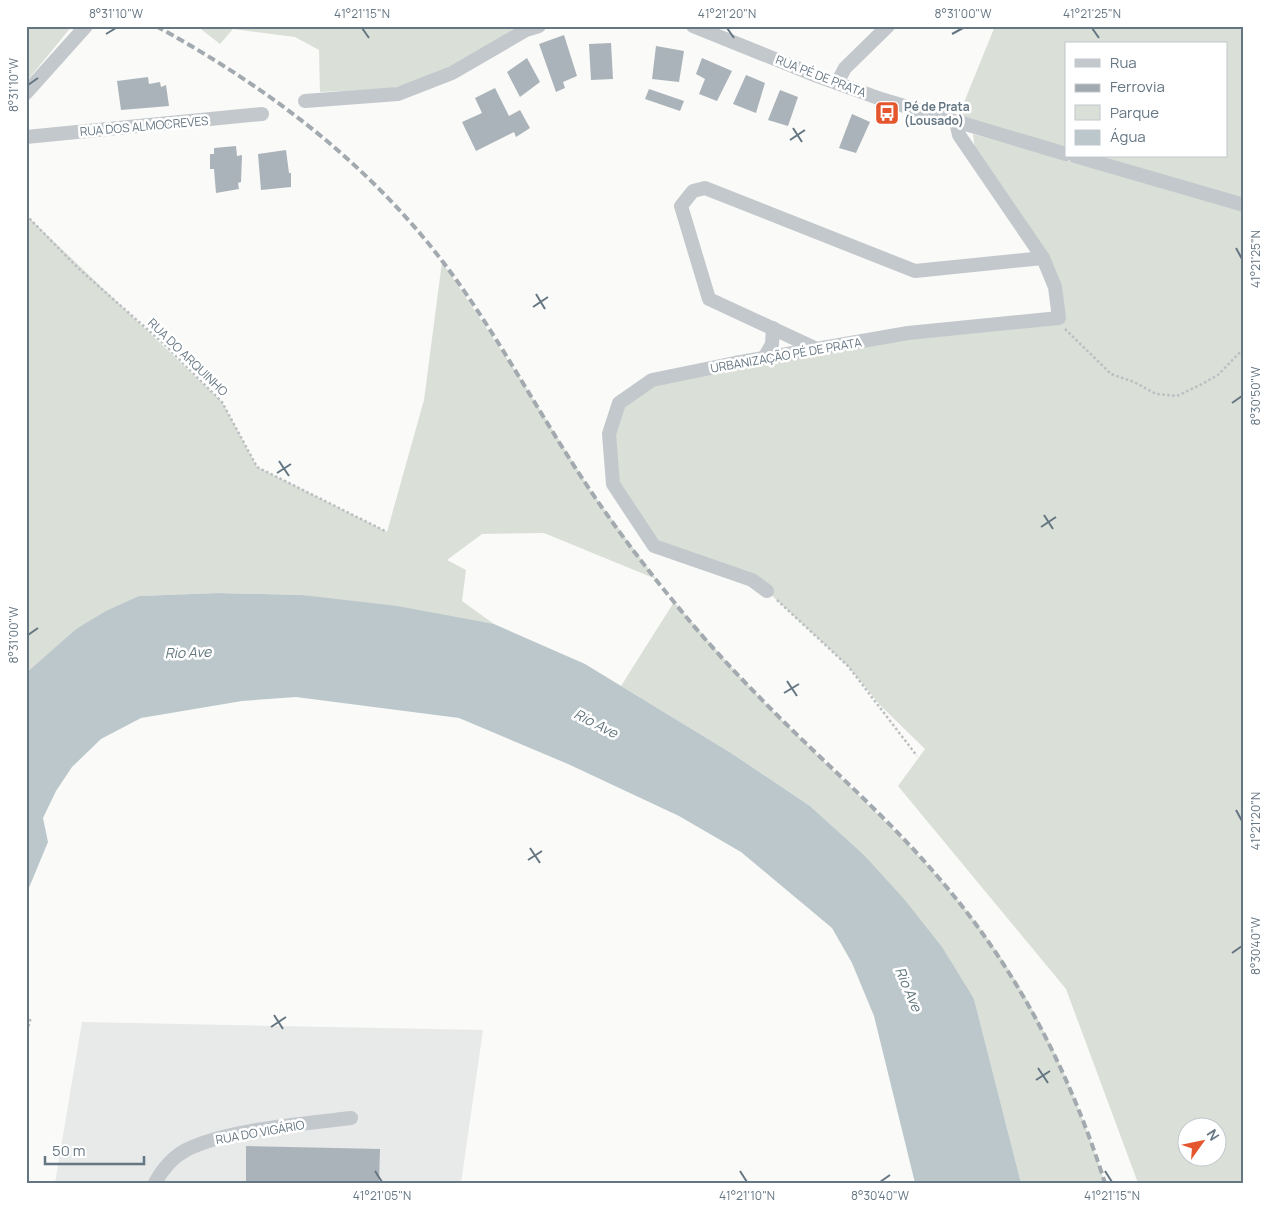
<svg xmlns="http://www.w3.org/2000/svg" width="1270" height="1209" font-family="Manrope,sans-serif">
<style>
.built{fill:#e8e9e9}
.green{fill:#dadfd7;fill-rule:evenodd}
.water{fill:#bbc7cb}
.building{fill:#aab3b9}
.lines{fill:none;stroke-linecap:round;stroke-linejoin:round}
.path{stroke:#bbbfc2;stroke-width:2.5;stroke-dasharray:2.5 2.5;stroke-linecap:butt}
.minor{stroke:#c3c8cc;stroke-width:14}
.rail{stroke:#a2aab0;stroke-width:4;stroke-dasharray:8 4;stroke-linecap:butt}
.ticks{fill:none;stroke:#657683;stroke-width:2}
.labels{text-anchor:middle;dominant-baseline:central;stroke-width:5;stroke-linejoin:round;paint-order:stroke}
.street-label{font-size:12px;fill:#657683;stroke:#fff}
.poi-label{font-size:12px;font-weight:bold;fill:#657683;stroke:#fff;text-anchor:start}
.water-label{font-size:14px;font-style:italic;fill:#60757c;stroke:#fff}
.neatline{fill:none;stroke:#657683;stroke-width:2}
.ticks-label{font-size:12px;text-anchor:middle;fill:#657683}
</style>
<rect width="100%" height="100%" fill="#fafaf8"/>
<polygon class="built" points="82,1022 483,1030 461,1183 55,1183"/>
<g class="green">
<polygon points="26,26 72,26 27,81 26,81"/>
<polygon points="197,26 517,26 452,73 388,89 320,92 319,50 295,37 233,29 220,44"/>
<polygon points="995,26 1244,26 1244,205 1075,156 1226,156 1226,44 1066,44 1066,154 956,122"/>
<path d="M973,134L1244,210V1183H1138L1066,989L898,786L925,749L880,705L848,666L767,591L654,546L613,484L609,435L619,403L652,380L735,363L1058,318L1055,287L976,161ZM1188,1126H1218V1156H1188Z"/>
<polygon points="26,215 222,402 257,467 387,532 424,400 442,262 520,378 591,491 656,579 544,533 482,534 447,560 466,570 462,601 494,624 302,595 218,593 139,596 76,629 26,673"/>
<path d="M674,602C708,640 741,680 778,716C859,798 947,872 1009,970C1051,1036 1081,1108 1105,1183H1021L974,999L863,854L810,806L731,753L621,686Z"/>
</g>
<polygon class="water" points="218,593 302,595 397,606 494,624 585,664 731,753 810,806 863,854 904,899 942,947 974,999 1021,1183 915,1183 874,1016 852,963 832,928 741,852 679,816 568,764 459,718 296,697 242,701 141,718 101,739 72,767 56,791 43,818 48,842 26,895 26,673 76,629 106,611 139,596"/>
<g class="building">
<polygon points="564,35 577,76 563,82 565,88 556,92 539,44"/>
<polygon points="611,43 613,79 591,80 589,44"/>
<polygon points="656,46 684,51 679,82 652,79"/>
<polygon points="527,58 540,82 520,97 507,72"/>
<polygon points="702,58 732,71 717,101 699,94 705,79 696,74"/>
<polygon points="746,75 765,83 756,113 733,104"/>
<polygon points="148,77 149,84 160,82 161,87 166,85 169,106 121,110 117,81"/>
<polygon points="495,88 509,116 520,110 530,128 516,137 514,132 476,151 462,122 482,113 475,98"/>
<polygon points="649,89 684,101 680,111 645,99"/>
<polygon points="780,90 798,97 788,126 768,120"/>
<polygon points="852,114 870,122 856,153 839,148"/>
<polygon points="236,146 237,156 242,155 241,182 238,183 239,189 216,193 214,169 210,169 210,154 214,154 214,148"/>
<polygon points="286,150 289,173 291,173 291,187 261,190 258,154"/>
<polygon points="246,1146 380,1149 379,1183 246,1183"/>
</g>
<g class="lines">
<g class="path">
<polyline points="26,215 78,268 164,344 222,402 257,467 387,532"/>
<polyline points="1065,329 1111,374 1134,382 1156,394 1177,396 1202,384 1218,375 1244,348"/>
<polyline points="777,600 848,666 917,756"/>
<polyline points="26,1036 31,1017"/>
</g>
<g class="minor">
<polyline points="693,26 817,76 881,99 1066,154"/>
<polyline points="837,83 845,68 888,26"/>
<polyline points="26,93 86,26"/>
<polyline points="305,101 398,94 452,73 526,30 539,26"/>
<polyline points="26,137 262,114"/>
<polyline points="1075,156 1244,205"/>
<polyline points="817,349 709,299 681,206 693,191 705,188 915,271 1043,258"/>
<polyline points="764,358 772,344 773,328"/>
<polyline points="767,591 752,580 654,546 613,484 609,434 619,403 652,380 735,363 908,333 1059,318 1055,287 1043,258 959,135 956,122"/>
<path d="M155,1183C162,1170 173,1157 186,1150C227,1129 304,1124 351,1118"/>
</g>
<path class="rail" d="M156,26C267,87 366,161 443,262C491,325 528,394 571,461C602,510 637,557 674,602C706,642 741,679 777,715C831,769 889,819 938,877C1016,967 1069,1070 1105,1183"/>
</g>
<path class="ticks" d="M362,28L369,38M727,28L734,38M1092,28L1099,38M106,34L116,28M952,34L963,28M28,85L38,78M793,128L802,142M790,140L805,130M1236,248L1242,259M536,294L545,309M533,307L548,297M1232,403L1242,396M279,461L289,476M277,473L291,464M1044,515L1053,529M1041,527L1056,517M28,635L38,628M787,681L797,696M784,693L799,684M1236,810L1242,821M530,848L540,863M528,860L542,851M1232,953L1242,946M274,1015L283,1029M271,1027L286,1017M1038,1068L1048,1083M1036,1080L1050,1071M375,1171L382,1182M740,1171L747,1182M1105,1171L1112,1182M880,1182L890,1175"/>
<defs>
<symbol id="bus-square" viewBox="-11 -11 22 22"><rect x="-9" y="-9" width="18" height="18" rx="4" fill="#e4572e" stroke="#fff"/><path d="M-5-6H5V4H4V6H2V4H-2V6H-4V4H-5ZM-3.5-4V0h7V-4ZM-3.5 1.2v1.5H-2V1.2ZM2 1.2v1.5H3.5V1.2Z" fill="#fff"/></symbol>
</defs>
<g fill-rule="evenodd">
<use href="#bus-square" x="873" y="99" width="28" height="28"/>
</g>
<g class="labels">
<g class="street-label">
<text transform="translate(821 76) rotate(21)">RUA PÉ DE PRATA</text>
<text transform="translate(144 126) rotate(-5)">RUA DOS ALMOCREVES</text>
<text transform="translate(786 355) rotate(-10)">URBANIZAÇÃO PÉ DE PRATA</text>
<text transform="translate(188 357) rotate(44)">RUA DO ARQUINHO</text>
<text transform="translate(260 1132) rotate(-10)">RUA DO VIGÁRIO</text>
</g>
<g class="poi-label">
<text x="904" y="106">Pé de Prata<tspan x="904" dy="14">(Lousado)</tspan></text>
</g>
<g class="water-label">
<text transform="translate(188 652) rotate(-2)">Rio Ave</text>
<text transform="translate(596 723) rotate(27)">Rio Ave</text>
<text transform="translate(909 989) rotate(67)">Rio Ave</text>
</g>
</g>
<rect width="1270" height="1209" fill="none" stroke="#ffffff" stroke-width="55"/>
<rect x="1065" y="42" width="162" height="115" fill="#ffffff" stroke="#c1c8cd"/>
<rect x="1075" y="59" width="25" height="8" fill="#c3c8cc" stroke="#c1c8cd"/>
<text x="1110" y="68" font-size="15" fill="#657683">Rua</text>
<rect x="1075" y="84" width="25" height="8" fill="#a2aab0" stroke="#c1c8cd"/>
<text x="1110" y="92" font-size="15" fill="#657683">Ferrovia</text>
<rect x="1075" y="105" width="25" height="15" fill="#dadfd7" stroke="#c1c8cd"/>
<text x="1110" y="118" font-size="15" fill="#657683">Parque</text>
<rect x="1075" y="130" width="25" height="15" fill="#bbc7cb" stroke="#c1c8cd"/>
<text x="1110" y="142" font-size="15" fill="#657683">Água</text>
<g transform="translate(1202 1142) rotate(57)"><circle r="24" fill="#ffffff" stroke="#c1c8cd"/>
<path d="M0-4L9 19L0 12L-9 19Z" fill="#e4572e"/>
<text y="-8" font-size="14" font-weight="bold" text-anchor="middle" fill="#657683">N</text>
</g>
<path d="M45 1156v8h99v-8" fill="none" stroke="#657683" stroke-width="2.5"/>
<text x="52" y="1156" font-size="15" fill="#657683" stroke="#ffffff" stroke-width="4" paint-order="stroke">50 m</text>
<rect x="28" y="28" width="1214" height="1154" class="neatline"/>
<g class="ticks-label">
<text x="116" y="18">8°31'10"W</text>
<text x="362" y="18">41°21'15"N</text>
<text x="727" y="18">41°21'20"N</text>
<text x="963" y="18">8°31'00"W</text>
<text x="1092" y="18">41°21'25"N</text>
<text transform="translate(14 85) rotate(-90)" y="4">8°31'10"W</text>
<text transform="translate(1256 259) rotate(-90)" y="4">41°21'25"N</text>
<text transform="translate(1256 396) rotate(-90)" y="4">8°30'50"W</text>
<text transform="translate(14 635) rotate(-90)" y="4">8°31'00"W</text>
<text transform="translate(1256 821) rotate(-90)" y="4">41°21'20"N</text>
<text transform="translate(1256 946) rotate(-90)" y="4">8°30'40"W</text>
<text x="382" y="1200">41°21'05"N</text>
<text x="747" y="1200">41°21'10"N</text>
<text x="880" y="1200">8°30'40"W</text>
<text x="1112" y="1200">41°21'15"N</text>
</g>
</svg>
